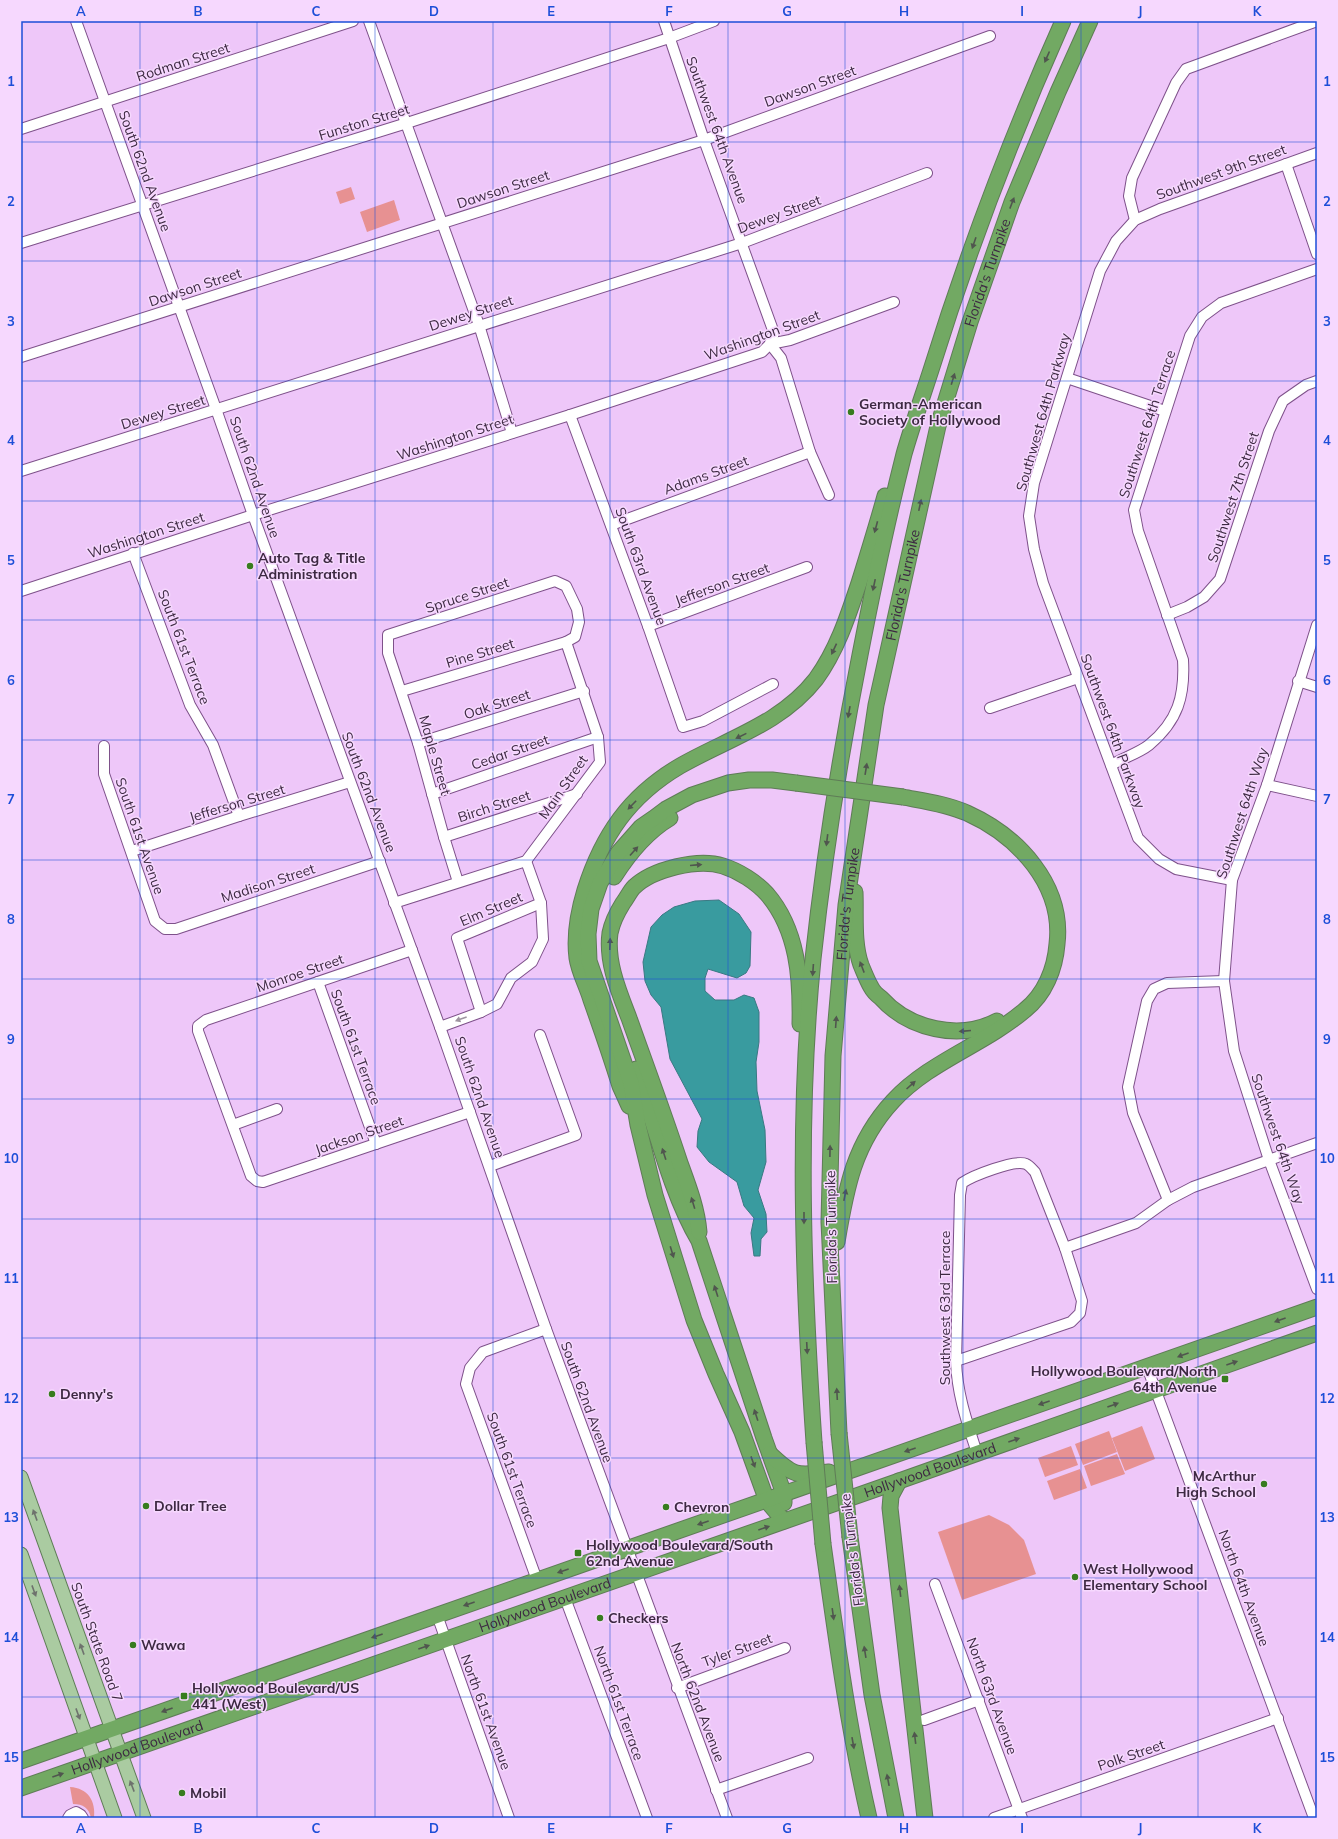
<svg xmlns="http://www.w3.org/2000/svg" width="1338" height="1839" font-family="Mulish,sans-serif">
<style>
.green{fill:#e79192}
.water{fill:#399b9f;stroke:#3a7983}
.lines{fill:none;stroke-linecap:round;stroke-linejoin:round}
.minor-casing{stroke:#7e518a;stroke-width:12}
.major-casing{stroke:#5f7c57;stroke-width:15}
.highway-casing{stroke:#5f7c57;stroke-width:17}
.minor{stroke:#fff;stroke-width:10}
.major{stroke:#aacba1;stroke-width:13}
.highway{stroke:#72a963;stroke-width:15}
.highway-bridge-casing{stroke:#5f7c57;stroke-width:17;stroke-linecap:butt}
.highway-bridge{stroke:#72a963;stroke-width:15}
.oneway{fill:#50564e}
.oneway2{fill:#9e94a0}
.oneway3{fill:#6e726d}
.grid{fill:none;stroke:#1d4ed8;stroke-width:1;stroke-opacity:0.55}
.poi-dot{fill:#377c1e;stroke:#f6d8fe;stroke-width:1.5}
.labels{text-anchor:middle;dominant-baseline:central;stroke-width:3;stroke-linejoin:round;paint-order:stroke}
.street-label{font-size:14px;fill:#3d2942;stroke:#f6d8fe}
.poi-label{font-size:14px;font-weight:bold;fill:#3d2942;stroke:#f6d8fe;text-anchor:start}
.neatline{fill:none;stroke:#1d4ed8;stroke-width:1.5}
.grid-label{font-size:13px;text-anchor:middle;font-weight:bold;fill:#1d4ed8}
</style>
<rect width="100%" height="100%" fill="#eec7f9"/>
<g class="green">
<polygon points="351,187 355,199 340,204 336,192"/>
<polygon points="394,200 400,220 367,232 360,212"/>
<polygon points="1142,1426 1155,1459 1125,1471 1112,1438"/>
<polygon points="1109,1431 1117,1452 1083,1465 1075,1444"/>
<polygon points="1071,1446 1078,1465 1045,1477 1038,1458"/>
<polygon points="1117,1454 1125,1474 1091,1486 1084,1466"/>
<polygon points="1080,1469 1087,1488 1054,1500 1047,1481"/>
<polygon points="989,1515 1009,1525 1024,1540 1036,1574 962,1600 938,1532"/>
<path d="M70,1787C88,1788 96,1801 94,1818H91C89,1808 83,1804 73,1804Z"/>
</g>
<polygon class="water" points="719,900 739,914 751,932 750,966 746,973 737,978 708,969 705,978 705,991 715,1000 734,1000 744,995 754,998 759,1012 759,1042 756,1062 757,1091 765,1130 766,1162 758,1190 766,1214 767,1232 761,1239 760,1256 754,1256 751,1233 754,1218 744,1206 737,1182 709,1162 697,1147 698,1131 702,1119 670,1059 661,1007 651,995 645,981 643,962 651,927 662,915 674,907 695,901"/>
<g class="lines">
<defs>
<g id="minor">
<polyline points="76,21 216,409 253,515 440,1027 546,1329 727,1818"/>
<polyline points="369,21 479,325 512,433"/>
<polyline points="664,21 704,140 774,333 770,344"/>
<polyline points="21,129 353,21"/>
<polyline points="1286,164 1317,254"/>
<polyline points="1135,220 1129,196 1132,178 1176,83 1186,69 1317,21"/>
<polyline points="21,243 407,123 669,38 714,21"/>
<polyline points="770,344 781,358 810,452 829,495"/>
<polyline points="21,357 704,140 990,36"/>
<polyline points="1067,378 1165,411"/>
<polyline points="570,415 648,626 683,727 703,721 773,684"/>
<polyline points="21,471 742,243 927,173"/>
<polyline points="611,525 810,452"/>
<polyline points="133,553 190,705 213,745 239,816"/>
<polyline points="21,591 253,515 570,415 762,352 770,344 790,340 894,302"/>
<polyline points="1167,615 1187,607 1204,597 1220,579 1269,431 1283,401 1306,385 1317,381"/>
<polyline points="1317,625 1267,785 1232,880 1224,981 1234,1051 1269,1160 1317,1289"/>
<polyline points="648,626 807,567"/>
<polyline points="1298,681 1317,687"/>
<polyline points="402,691 566,642 575,637 579,622 577,609 566,586 555,581 388,635 388,653 418,743 444,837 458,882"/>
<polyline points="990,708 1078,678"/>
<polyline points="418,743 584,691"/>
<polyline points="104,746 104,774 155,921 165,929 176,929 380,861"/>
<path d="M1111,765C1123,758 1139,753 1149,745C1178,721 1185,696 1183,660L1138,531L1134,510L1190,336L1202,317L1221,303L1317,269"/>
<polyline points="1267,785 1317,796"/>
<polyline points="432,794 598,737"/>
<polyline points="444,837 577,794"/>
<polyline points="132,851 239,816 350,782"/>
<polyline points="1232,880 1176,869 1159,859 1138,838 1043,583 1034,549 1029,516 1034,483 1100,271 1116,241 1135,220 1160,209 1317,153"/>
<polyline points="394,903 526,861 600,762 598,737 566,642"/>
<polyline points="412,950 206,1020 198,1026 198,1031 251,1176 257,1181 263,1182 470,1112"/>
<polyline points="318,982 376,1144"/>
<polyline points="481,1012 457,938 541,903"/>
<polyline points="440,1027 481,1012 497,1004 511,978 532,962 543,939 541,903 526,861"/>
<polyline points="233,1125 277,1109"/>
<polyline points="490,1166 576,1135 540,1035"/>
<polyline points="1168,1200 1133,1113 1128,1087 1147,1001 1154,989 1167,983 1224,981"/>
<polyline points="1065,1248 1136,1223 1168,1200 1193,1187 1317,1143"/>
<path d="M956,1361L1071,1322L1080,1313L1082,1301L1065,1248L1035,1172C1033,1170 1029,1165 1026,1164C1015,1159 972,1176 962,1183L960,1195L956,1361C957,1394 967,1422 977,1453"/>
<polyline points="1147,1367 1314,1818"/>
<polyline points="537,1580 466,1384 470,1368 483,1352 546,1329"/>
<polyline points="935,1584 1022,1818"/>
<polyline points="565,1598 647,1818"/>
<polyline points="437,1615 509,1818"/>
<polyline points="677,1688 785,1648"/>
<polyline points="924,1720 979,1700"/>
<polyline points="716,1790 808,1758"/>
<polyline points="68,1818 70,1815 76,1812 81,1815 83,1818"/>
<polyline points="994,1818 1278,1718"/>
</g>
<g id="major">
<polyline points="21,1477 144,1818"/>
<polyline points="21,1554 115,1818"/>
</g>
<g id="highway">
<path d="M614,877C628,855 648,831 670,818"/>
<path d="M855,892C856,915 853,943 861,965C864,972 867,980 871,987C873,991 877,995 881,998C909,1029 959,1041 997,1021"/>
<path d="M636,1069C655,1124 670,1192 699,1241L764,1438L784,1494V1503"/>
<path d="M629,1106L620,1086C611,1057 601,1028 591,1000C587,986 579,972 577,958C574,935 578,913 585,890C602,836 629,796 680,766C727,739 781,724 816,679C837,650 848,616 859,583C868,554 877,525 885,496"/>
<path d="M699,1232C697,1208 688,1185 680,1163C664,1114 646,1066 629,1018C619,992 606,962 610,933C612,923 618,911 623,903C627,898 630,891 634,887C653,869 698,858 723,866C739,871 756,882 767,894C798,930 801,979 800,1024"/>
<path d="M837,1242C846,1188 854,1143 893,1101C930,1061 984,1045 1025,1010C1045,994 1055,969 1057,944C1064,885 1018,836 967,813C947,804 924,801 903,797"/>
<path id="s1" d="M839,1433L829,1222L833,1056L846,905L876,705L938,426L970,322L1012,202L1058,92L1090,21"/>
<path d="M814,1442C803,1282 797,1119 813,959C824,857 840,756 860,655C873,588 887,521 904,454C912,426 922,398 931,370C968,251 1012,135 1063,21"/>
<path d="M770,1454C794,1477 797,1476 829,1472"/>
<polyline points="899,1481 891,1496 890,1508 925,1818"/>
<polyline points="784,1521 767,1501 742,1432 716,1374 694,1320 655,1195 638,1125 631,1083 589,961 588,934 591,909 600,883 618,853 641,827 654,818 666,809 692,795 728,783 749,780 772,780 796,783"/>
<polyline points="850,1537 872,1695 896,1818"/>
<path d="M823,1544C836,1636 848,1727 869,1818"/>
<polyline points="21,1761 1317,1307"/>
<path id="s2" d="M21,1788L899,1481L1317,1333"/>
</g>
</defs>
<use href="#minor" class="minor-casing"/>
<use href="#major" class="major-casing"/>
<use href="#highway" class="highway-casing"/>
<use href="#minor" class="minor"/>
<use href="#major" class="major"/>
<use href="#highway" class="highway"/>
<defs>
<g id="highway-bridge">
<polyline points="796,783 903,797"/>
<polyline points="839,1433 850,1537"/>
<polyline points="814,1442 823,1544"/>
</g>
</defs>
<use href="#highway-bridge" class="highway-bridge-casing"/>
<use href="#highway-bridge" class="highway-bridge"/>
</g>
<defs><path id="oneway-solid" d="M-6-.8H1V-3.2L6.5 0L1 3.2V.8H-6Z"/></defs>
<g class="oneway">
<use href="#oneway-solid" transform="translate(1047 57) rotate(114)"/>
<use href="#oneway-solid" transform="translate(1012 203) rotate(-69)"/>
<use href="#oneway-solid" transform="translate(974 243) rotate(109)"/>
<use href="#oneway-solid" transform="translate(953 379) rotate(-73)"/>
<use href="#oneway-solid" transform="translate(920 505) rotate(-78)"/>
<use href="#oneway-solid" transform="translate(876 527) rotate(105)"/>
<use href="#oneway-solid" transform="translate(874 585) rotate(102)"/>
<use href="#oneway-solid" transform="translate(834 649) rotate(115)"/>
<use href="#oneway-solid" transform="translate(849 712) rotate(100)"/>
<use href="#oneway-solid" transform="translate(741 736) rotate(154)"/>
<use href="#oneway-solid" transform="translate(866 769) rotate(-81)"/>
<use href="#oneway-solid" transform="translate(632 805) rotate(134)"/>
<use href="#oneway-solid" transform="translate(827 840) rotate(97)"/>
<use href="#oneway-solid" transform="translate(634 851) rotate(-48)"/>
<use href="#oneway-solid" transform="translate(696 865) rotate(-5)"/>
<use href="#oneway-solid" transform="translate(610 944) rotate(-88)"/>
<use href="#oneway-solid" transform="translate(862 967) rotate(-111)"/>
<use href="#oneway-solid" transform="translate(813 970) rotate(94)"/>
<use href="#oneway-solid" transform="translate(836 1022) rotate(-86)"/>
<use href="#oneway-solid" transform="translate(965 1031) rotate(175)"/>
<use href="#oneway-solid" transform="translate(911 1085) rotate(-42)"/>
<use href="#oneway-solid" transform="translate(830 1151) rotate(-89)"/>
<use href="#oneway-solid" transform="translate(664 1154) rotate(-108)"/>
<use href="#oneway-solid" transform="translate(845 1195) rotate(-79)"/>
<use href="#oneway-solid" transform="translate(693 1203) rotate(-107)"/>
<use href="#oneway-solid" transform="translate(804 1218) rotate(90)"/>
<use href="#oneway-solid" transform="translate(672 1252) rotate(73)"/>
<use href="#oneway-solid" transform="translate(716 1291) rotate(-108)"/>
<use href="#oneway-solid" transform="translate(1280 1320) rotate(160)"/>
<use href="#oneway-solid" transform="translate(807 1348) rotate(87)"/>
<use href="#oneway-solid" transform="translate(1183 1355) rotate(160)"/>
<use href="#oneway-solid" transform="translate(1232 1363) rotate(-19)"/>
<use href="#oneway-solid" transform="translate(837 1394) rotate(-93)"/>
<use href="#oneway-solid" transform="translate(1044 1403) rotate(161)"/>
<use href="#oneway-solid" transform="translate(1113 1405) rotate(-20)"/>
<use href="#oneway-solid" transform="translate(756 1415) rotate(-108)"/>
<use href="#oneway-solid" transform="translate(1014 1440) rotate(-19)"/>
<use href="#oneway-solid" transform="translate(910 1450) rotate(161)"/>
<use href="#oneway-solid" transform="translate(753 1462) rotate(70)"/>
<use href="#oneway-solid" transform="translate(703 1523) rotate(161)"/>
<use href="#oneway-solid" transform="translate(764 1528) rotate(-19)"/>
<use href="#oneway-solid" transform="translate(563 1571) rotate(161)"/>
<use href="#oneway-solid" transform="translate(900 1591) rotate(-97)"/>
<use href="#oneway-solid" transform="translate(469 1604) rotate(161)"/>
<use href="#oneway-solid" transform="translate(833 1614) rotate(82)"/>
<use href="#oneway-solid" transform="translate(377 1636) rotate(161)"/>
<use href="#oneway-solid" transform="translate(424 1647) rotate(-19)"/>
<use href="#oneway-solid" transform="translate(865 1652) rotate(-99)"/>
<use href="#oneway-solid" transform="translate(167 1710) rotate(160)"/>
<use href="#oneway-solid" transform="translate(915 1738) rotate(-97)"/>
<use href="#oneway-solid" transform="translate(853 1743) rotate(80)"/>
<use href="#oneway-solid" transform="translate(58 1775) rotate(-19)"/>
<use href="#oneway-solid" transform="translate(888 1780) rotate(-101)"/>
</g>
<use class="oneway2" href="#oneway-solid" transform="translate(461 1019) rotate(160)"/>
<g class="oneway3">
<use href="#oneway-solid" transform="translate(35 1515) rotate(-110)"/>
<use href="#oneway-solid" transform="translate(34 1591) rotate(70)"/>
<use href="#oneway-solid" transform="translate(82 1649) rotate(-110)"/>
<use href="#oneway-solid" transform="translate(78 1714) rotate(70)"/>
<use href="#oneway-solid" transform="translate(132 1786) rotate(-111)"/>
</g>
<path class="grid" d="M140,21V1818M257,21V1818M375,21V1818M493,21V1818M610,21V1818M728,21V1818M845,21V1818M963,21V1818M1081,21V1818M1198,21V1818M21,142H1317M21,261H1317M21,381H1317M21,501H1317M21,620H1317M21,740H1317M21,860H1317M21,979H1317M21,1099H1317M21,1219H1317M21,1338H1317M21,1458H1317M21,1578H1317M21,1697H1317"/>
<g class="poi-dot">
<circle cx="851" cy="412" r="4"/>
<circle cx="250" cy="566" r="4"/>
<rect x="1221" y="1375" width="8" height="8" rx="2"/>
<circle cx="52" cy="1394" r="4"/>
<circle cx="1264" cy="1484" r="4"/>
<circle cx="146" cy="1506" r="4"/>
<circle cx="666" cy="1507" r="4"/>
<rect x="574" y="1549" width="8" height="8" rx="2"/>
<circle cx="1075" cy="1577" r="4"/>
<circle cx="600" cy="1618" r="4"/>
<circle cx="133" cy="1645" r="4"/>
<rect x="180" y="1692" width="8" height="8" rx="2"/>
<circle cx="182" cy="1793" r="4"/>
</g>
<g class="labels">
<g class="street-label">
<text transform="translate(183 62) rotate(-18)">Rodman Street</text>
<text transform="translate(810 86) rotate(-20)">Dawson Street</text>
<text transform="translate(364 122) rotate(-17)">Funston Street</text>
<text transform="translate(717 130) rotate(70)">Southwest 64th Avenue</text>
<text transform="translate(145 171) rotate(70)">South 62nd Avenue</text>
<text transform="translate(1221 172) rotate(-20)">Southwest 9th Street</text>
<text transform="translate(503 189) rotate(-18)">Dawson Street</text>
<text transform="translate(779 214) rotate(-20)">Dewey Street</text>
<text stroke="none"><textPath href="#s1" startOffset="1178">Florida's Turnpike</textPath></text>
<text transform="translate(195 287) rotate(-18)">Dawson Street</text>
<text transform="translate(471 313) rotate(-18)">Dewey Street</text>
<text transform="translate(762 335) rotate(-20)">Washington Street</text>
<text transform="translate(163 412) rotate(-17)">Dewey Street</text>
<text transform="translate(1043 412) rotate(-74)">Southwest 64th Parkway</text>
<text transform="translate(1147 424) rotate(-72)">Southwest 64th Terrace</text>
<text transform="translate(455 437) rotate(-18)">Washington Street</text>
<text transform="translate(706 475) rotate(-20)">Adams Street</text>
<text transform="translate(255 477) rotate(71)">South 62nd Avenue</text>
<text transform="translate(1233 497) rotate(-72)">Southwest 7th Street</text>
<text transform="translate(146 535) rotate(-18)">Washington Street</text>
<text transform="translate(641 566) rotate(70)">South 63rd Avenue</text>
<text transform="translate(722 584) rotate(-20)">Jefferson Street</text>
<text stroke="none"><textPath href="#s1" startOffset="854">Florida's Turnpike</textPath></text>
<text transform="translate(467 595) rotate(-18)">Spruce Street</text>
<text transform="translate(184 647) rotate(69)">South 61st Terrace</text>
<text transform="translate(480 653) rotate(-17)">Pine Street</text>
<text transform="translate(497 704) rotate(-18)">Oak Street</text>
<text transform="translate(1113 731) rotate(70)">Southwest 64th Parkway</text>
<text transform="translate(510 752) rotate(-19)">Cedar Street</text>
<text transform="translate(435 755) rotate(74)">Maple Street</text>
<text transform="translate(563 787) rotate(-55)">Main Street</text>
<text transform="translate(369 792) rotate(69)">South 62nd Avenue</text>
<text transform="translate(237 803) rotate(-17)">Jefferson Street</text>
<text transform="translate(494 806) rotate(-18)">Birch Street</text>
<text transform="translate(1242 813) rotate(-72)">Southwest 64th Way</text>
<text transform="translate(140 836) rotate(71)">South 61st Avenue</text>
<text transform="translate(268 883) rotate(-18)">Madison Street</text>
<text stroke="none"><textPath href="#s1" startOffset="530">Florida's Turnpike</textPath></text>
<text transform="translate(491 909) rotate(-23)">Elm Street</text>
<text transform="translate(300 973) rotate(-19)">Monroe Street</text>
<text transform="translate(356 1047) rotate(70)">South 61st Terrace</text>
<text transform="translate(480 1097) rotate(71)">South 62nd Avenue</text>
<text transform="translate(359 1135) rotate(-19)">Jackson Street</text>
<text transform="translate(1278 1139) rotate(71)">Southwest 64th Way</text>
<text transform="translate(831 1227) rotate(-91)">Florida's Turnpike</text>
<text transform="translate(945 1308) rotate(-90)">Southwest 63rd Terrace</text>
<text transform="translate(587 1402) rotate(70)">South 62nd Avenue</text>
<text transform="translate(512 1470) rotate(70)">South 61st Terrace</text>
<text stroke="none"><textPath href="#s2" startOffset="963">Hollywood Boulevard</textPath></text>
<text transform="translate(852 1550) rotate(-97)">Florida's Turnpike</text>
<text transform="translate(1244 1588) rotate(70)">North 64th Avenue</text>
<text stroke="none"><textPath href="#s2" startOffset="555">Hollywood Boulevard</textPath></text>
<text transform="translate(97 1642) rotate(70)">South State Road 7</text>
<text transform="translate(737 1650) rotate(-20)">Tyler Street</text>
<text transform="translate(992 1696) rotate(70)">North 63rd Avenue</text>
<text transform="translate(698 1702) rotate(69)">North 62nd Avenue</text>
<text transform="translate(619 1703) rotate(70)">North 61st Terrace</text>
<text transform="translate(486 1712) rotate(70)">North 61st Avenue</text>
<text stroke="none"><textPath href="#s2" startOffset="123">Hollywood Boulevard</textPath></text>
<text transform="translate(1131 1755) rotate(-19)">Polk Street</text>
</g>
<g class="poi-label">
<text x="859" y="404">German-American<tspan x="859" dy="16">Society of Hollywood</tspan></text>
<text x="258" y="558">Auto Tag &amp; Title<tspan x="258" dy="16">Administration</tspan></text>
<text x="1217" y="1371" text-anchor="end">Hollywood Boulevard/North<tspan x="1217" dy="16">64th Avenue</tspan></text>
<text x="60" y="1394">Denny's</text>
<text x="1256" y="1476" text-anchor="end">McArthur<tspan x="1256" dy="16">High School</tspan></text>
<text x="154" y="1506">Dollar Tree</text>
<text x="674" y="1507">Chevron</text>
<text x="586" y="1545">Hollywood Boulevard/South<tspan x="586" dy="16">62nd Avenue</tspan></text>
<text x="1083" y="1569">West Hollywood<tspan x="1083" dy="16">Elementary School</tspan></text>
<text x="608" y="1618">Checkers</text>
<text x="141" y="1645">Wawa</text>
<text x="192" y="1688">Hollywood Boulevard/US<tspan x="192" dy="16">441 (West)</tspan></text>
<text x="190" y="1793">Mobil</text>
</g>
</g>
<rect width="1338" height="1839" fill="none" stroke="#f6d8fe" stroke-width="44"/>
<rect x="22" y="22" width="1294" height="1795" class="neatline"/>
<g class="grid-label">
<text x="81" y="16">A</text>
<text x="198" y="16">B</text>
<text x="316" y="16">C</text>
<text x="434" y="16">D</text>
<text x="551" y="16">E</text>
<text x="669" y="16">F</text>
<text x="787" y="16">G</text>
<text x="904" y="16">H</text>
<text x="1022" y="16">I</text>
<text x="1140" y="16">J</text>
<text x="1257" y="16">K</text>
<text x="11" y="86">1</text>
<text x="1327" y="86">1</text>
<text x="11" y="206">2</text>
<text x="1327" y="206">2</text>
<text x="11" y="326">3</text>
<text x="1327" y="326">3</text>
<text x="11" y="445">4</text>
<text x="1327" y="445">4</text>
<text x="11" y="565">5</text>
<text x="1327" y="565">5</text>
<text x="11" y="685">6</text>
<text x="1327" y="685">6</text>
<text x="11" y="804">7</text>
<text x="1327" y="804">7</text>
<text x="11" y="924">8</text>
<text x="1327" y="924">8</text>
<text x="11" y="1044">9</text>
<text x="1327" y="1044">9</text>
<text x="11" y="1163">10</text>
<text x="1327" y="1163">10</text>
<text x="11" y="1283">11</text>
<text x="1327" y="1283">11</text>
<text x="11" y="1403">12</text>
<text x="1327" y="1403">12</text>
<text x="11" y="1522">13</text>
<text x="1327" y="1522">13</text>
<text x="11" y="1642">14</text>
<text x="1327" y="1642">14</text>
<text x="11" y="1762">15</text>
<text x="1327" y="1762">15</text>
<text x="81" y="1833">A</text>
<text x="198" y="1833">B</text>
<text x="316" y="1833">C</text>
<text x="434" y="1833">D</text>
<text x="551" y="1833">E</text>
<text x="669" y="1833">F</text>
<text x="787" y="1833">G</text>
<text x="904" y="1833">H</text>
<text x="1022" y="1833">I</text>
<text x="1140" y="1833">J</text>
<text x="1257" y="1833">K</text>
</g>
</svg>
